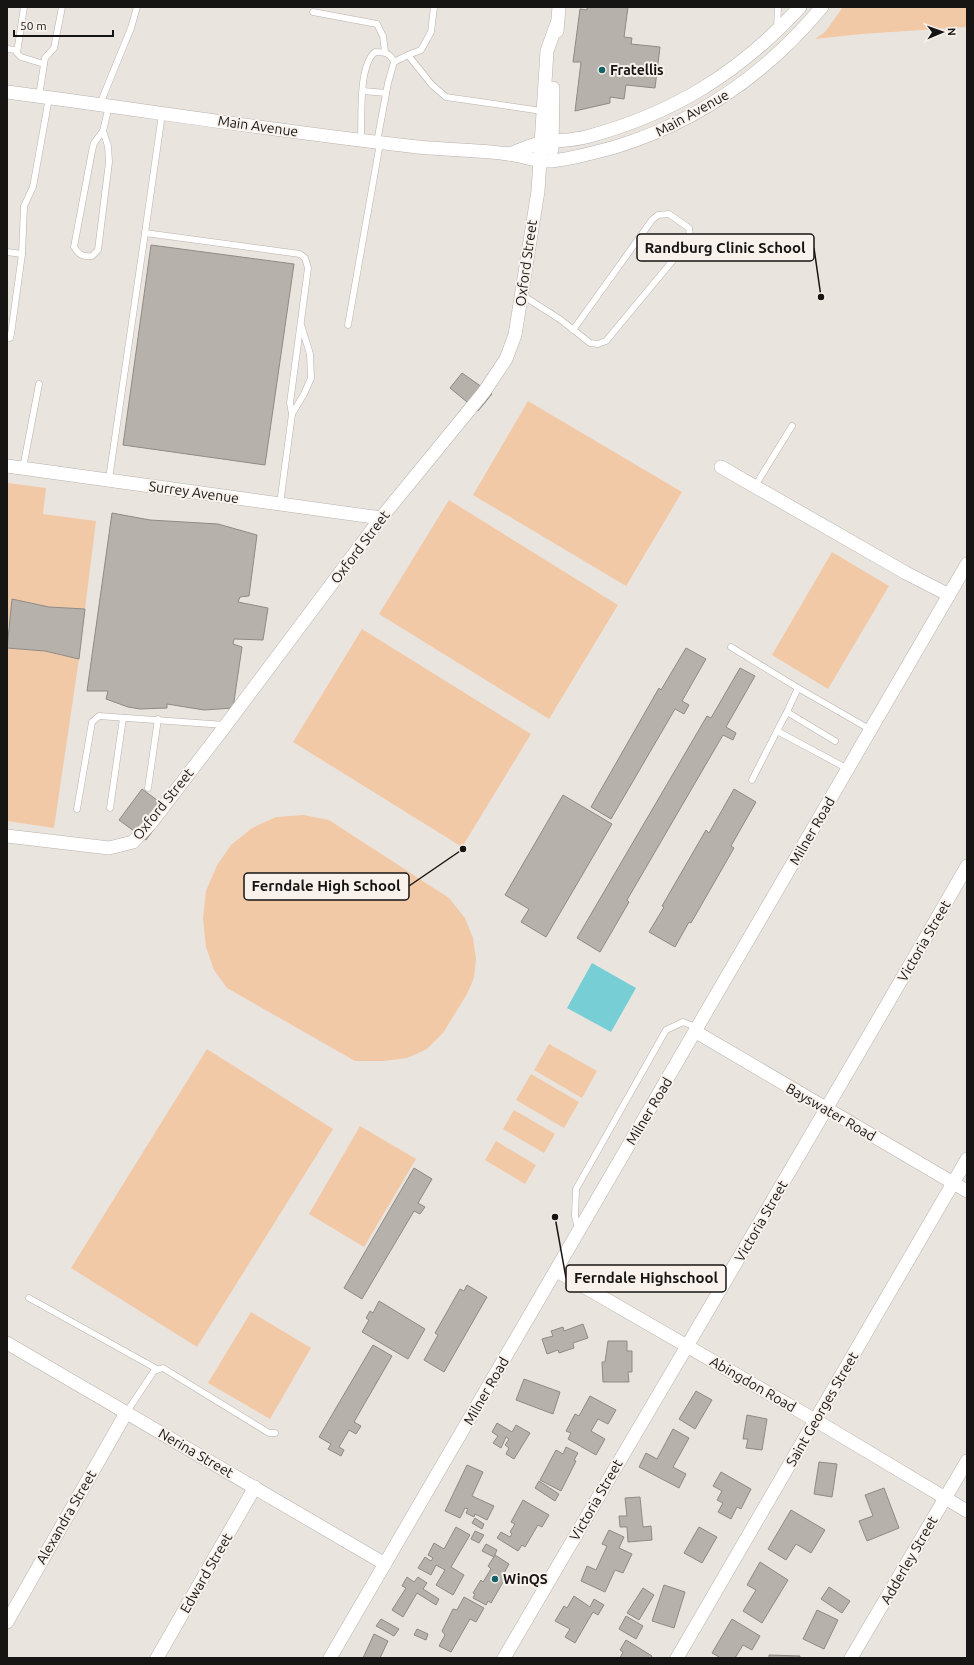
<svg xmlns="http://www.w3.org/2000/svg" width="974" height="1665" font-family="Ubuntu,sans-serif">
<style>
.green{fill:#f2c9a7}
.water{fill:#77ced5}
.building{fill:#b7b1ac;stroke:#908a85}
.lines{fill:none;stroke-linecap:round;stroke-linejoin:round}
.service-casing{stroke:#b8b1ac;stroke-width:7}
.minor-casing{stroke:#b8b1ac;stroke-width:14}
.service{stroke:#fff;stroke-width:6}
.minor{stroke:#fff;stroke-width:13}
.poi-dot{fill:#126268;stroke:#f8f1ec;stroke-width:1.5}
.labels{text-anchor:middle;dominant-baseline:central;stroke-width:4;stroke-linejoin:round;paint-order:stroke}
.poi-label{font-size:14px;font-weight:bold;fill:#171513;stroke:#f8f1ec;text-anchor:start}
.street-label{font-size:14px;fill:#171513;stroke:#f8f1ec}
.leader{fill:none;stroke:#171513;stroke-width:1.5}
.callout-dot{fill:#171513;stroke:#f8f1ec;stroke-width:1.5}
.callout{fill:#f8f1ec;stroke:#171513;stroke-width:1.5}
.callout-label{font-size:15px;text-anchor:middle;font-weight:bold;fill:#171513}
</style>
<rect width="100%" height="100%" fill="#eae4df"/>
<g class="green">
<polygon points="843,7 967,7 967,27 862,34 815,39 825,32"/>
<polygon points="528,401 682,492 626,586 473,495"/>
<polygon points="8,483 46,488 43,514 96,521 85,609 49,607 12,599 7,636"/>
<polygon points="449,500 618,605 549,719 379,614"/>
<polygon points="832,552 889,586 828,689 772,655"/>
<polygon points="362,629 531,734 462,847 293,742"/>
<polygon points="7,648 45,651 79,659 54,828 7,821"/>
<polygon points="304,815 329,820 449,898 465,918 473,938 476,959 474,978 467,994 443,1033 427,1049 407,1058 384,1061 355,1061 227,988 214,970 206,947 203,918 206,891 217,865 231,845 252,828 276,817"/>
<polygon points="549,1044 597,1071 582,1098 534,1070"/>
<polygon points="207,1049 333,1129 197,1347 71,1268"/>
<polygon points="531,1074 579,1102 564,1128 516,1100"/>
<polygon points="514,1110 555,1134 544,1153 503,1129"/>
<polygon points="360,1126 416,1159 364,1247 309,1214"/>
<polygon points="496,1141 536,1165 525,1184 485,1160"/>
<polygon points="251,1312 311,1348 270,1419 208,1383"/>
</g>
<polygon class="water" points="592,963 636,988 611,1032 567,1008"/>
<g class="building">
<polygon points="587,7 628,7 624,37 632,38 631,44 660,47 655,88 626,85 624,99 610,97 610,103 575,111 581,62 573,62 580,9 587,10"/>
<polygon points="151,245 294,264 265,465 123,445"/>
<polygon points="462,373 492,394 478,411 450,388"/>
<polygon points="112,513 150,520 218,524 257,535 249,596 240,597 238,602 268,608 263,640 234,639 233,644 242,647 233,708 204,710 167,704 167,708 140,709 128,707 106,699 108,691 87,691"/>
<polygon points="12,599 49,607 85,609 79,659 45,651 7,648"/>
<polygon points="686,648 706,659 682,701 689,705 684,714 675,709 611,819 591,807 659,688 661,690"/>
<polygon points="740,668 755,676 726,727 736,733 733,740 723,735 627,900 629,902 600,952 577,938 707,716 711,718"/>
<polygon points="142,789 169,809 146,840 119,820"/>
<polygon points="734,789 756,802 731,846 734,848 691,923 689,922 675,947 649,932 664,907 662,906 706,830 709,833"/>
<polygon points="563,795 612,824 546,937 521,922 529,909 505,895"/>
<polygon points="414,1168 432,1179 418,1203 425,1207 420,1214 414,1211 362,1299 344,1288"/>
<polygon points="467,1285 487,1297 444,1372 424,1360 438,1335 435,1333 460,1289 464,1291"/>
<polygon points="379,1301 425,1329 408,1359 362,1332 369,1320 366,1318 370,1311 373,1313"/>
<polygon points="583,1324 588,1338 573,1343 574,1348 559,1353 558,1350 547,1354 542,1339 553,1336 551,1331 563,1327 564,1331"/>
<polygon points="608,1341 627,1341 627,1351 632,1351 632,1372 628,1372 629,1382 603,1382 602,1362 605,1362"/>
<polygon points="373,1345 392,1356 354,1422 361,1426 356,1434 349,1430 339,1447 344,1450 341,1456 328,1449 331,1444 319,1437"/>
<polygon points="524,1379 560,1392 553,1414 516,1400"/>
<polygon points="696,1391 712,1400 695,1429 679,1419"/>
<polygon points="590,1396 616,1410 608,1424 598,1419 591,1431 605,1439 596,1455 568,1439 571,1433 566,1431 575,1414 579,1416"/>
<polygon points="747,1415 767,1419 762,1450 746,1448 748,1439 743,1439"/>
<polygon points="497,1423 512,1432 516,1425 530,1433 514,1459 506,1454 509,1448 505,1445 509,1439 506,1437 501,1448 493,1443 498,1436 492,1432"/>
<polygon points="673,1429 689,1438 673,1467 686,1474 679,1488 639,1467 646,1453 657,1459"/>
<polygon points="566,1447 578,1453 574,1460 576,1461 561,1491 540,1480 556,1450 563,1454"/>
<polygon points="819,1462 837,1464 832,1497 814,1494"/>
<polygon points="467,1465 483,1472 472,1496 494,1506 487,1520 475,1514 474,1517 466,1513 468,1509 465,1508 460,1518 445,1511"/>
<polygon points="721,1472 751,1489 741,1509 737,1507 731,1519 718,1512 723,1503 717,1500 722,1491 713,1486"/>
<polygon points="539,1481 559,1494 555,1501 535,1488"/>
<polygon points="884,1488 899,1528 867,1541 859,1521 873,1516 865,1495"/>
<polygon points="640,1497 643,1527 651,1526 652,1540 628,1542 627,1527 620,1527 619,1516 627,1516 625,1498"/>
<polygon points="523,1500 549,1515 542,1527 538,1525 525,1547 522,1545 518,1551 497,1538 501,1532 510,1537 512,1534 510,1532 515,1524 511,1522"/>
<polygon points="791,1510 825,1530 811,1553 796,1544 786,1560 768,1549"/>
<polygon points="475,1518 484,1524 482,1529 472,1523"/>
<polygon points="456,1527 470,1535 451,1567 464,1575 453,1595 436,1585 445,1570 436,1565 431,1575 418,1568 425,1557 431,1561 433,1558 428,1555 434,1543 444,1549"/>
<polygon points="699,1527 717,1537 702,1563 684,1553"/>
<polygon points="609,1530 624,1537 619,1548 632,1554 623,1573 615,1570 605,1592 581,1581 587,1566 596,1570 607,1546 602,1544"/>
<polygon points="475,1531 484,1535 479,1543 471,1539"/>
<polygon points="486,1544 497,1550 494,1557 482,1551"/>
<polygon points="495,1555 509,1564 503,1575 506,1577 491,1603 488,1601 486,1605 473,1598 475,1594 473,1593 481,1580 483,1582 491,1569 488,1566"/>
<polygon points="760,1562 788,1580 762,1623 743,1611 756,1590 747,1585"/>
<polygon points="407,1577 414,1582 418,1577 427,1583 423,1589 439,1599 436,1605 417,1593 403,1617 392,1610 406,1588 402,1586"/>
<polygon points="664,1585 685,1592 674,1628 652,1621"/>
<polygon points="829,1587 850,1601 842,1613 821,1599"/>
<polygon points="643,1588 654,1595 639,1620 627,1613"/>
<polygon points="574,1596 590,1607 594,1599 604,1605 598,1615 593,1612 575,1643 565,1637 570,1629 555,1621 564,1606 567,1608"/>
<polygon points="464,1597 484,1608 476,1622 470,1619 451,1652 439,1646 445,1635 442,1631 453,1609 457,1610"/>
<polygon points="817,1610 838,1620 824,1649 803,1639"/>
<polygon points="626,1616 643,1626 636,1639 619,1629"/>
<polygon points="381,1619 399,1629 394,1636 376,1626"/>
<polygon points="732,1619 760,1636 752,1650 743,1645 735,1658 721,1658 712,1653"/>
<polygon points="417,1629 428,1634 426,1640 414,1635"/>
<polygon points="374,1634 388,1641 380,1658 363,1658"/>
<polygon points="626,1640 652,1656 651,1658 620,1658 623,1652 620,1650"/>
<polygon points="769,1655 800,1656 800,1658 769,1658"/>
</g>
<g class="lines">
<defs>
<g id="service">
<polyline points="24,7 17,53 21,57 44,64"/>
<polyline points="313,12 377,24 383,36 385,52"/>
<polyline points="777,29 778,7"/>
<polyline points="7,49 17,50"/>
<polyline points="408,55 421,50 431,32 434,7"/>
<polyline points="394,62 408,55 432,85 446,97 542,111"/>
<polyline points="363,91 386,93"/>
<polyline points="39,96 45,58 54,48 62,7"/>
<polyline points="100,104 131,28 137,7"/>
<path d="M103,131L108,146L109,162L98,250L92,256C83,257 79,255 74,247L92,151L94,143L103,131L109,106"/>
<path d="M361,140C362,118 358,66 375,52C385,52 390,53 394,62L388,83L377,142"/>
<polyline points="145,233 162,114"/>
<polyline points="7,252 22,254"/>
<polyline points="522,295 561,320 590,343 598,344 606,341 674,259 690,237 689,228 669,214 658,215 652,220 573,330"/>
<polyline points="348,325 380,143"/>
<polyline points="7,339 10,338 11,334 22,254 24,206 33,187 49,98"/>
<polyline points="23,468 39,384"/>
<polyline points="109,479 145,233 300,254 305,258 308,268 290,403 292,414"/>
<polyline points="755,486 792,426"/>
<polyline points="280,504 292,414 304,394 311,378 310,354 301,325"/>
<polyline points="731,647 798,688"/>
<polyline points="787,712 798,688 871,730"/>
<polyline points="777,731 787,712 835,741"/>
<polyline points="752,780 777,731 848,769"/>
<polyline points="148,788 158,719"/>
<polyline points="110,808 123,718"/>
<polyline points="77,809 92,722 99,716 225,725"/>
<polyline points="578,1229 575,1216 576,1189 666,1030 683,1022 698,1028"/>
<polyline points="29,1298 157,1369"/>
<polyline points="126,1413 154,1371 163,1368 269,1433 275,1433"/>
</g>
<g id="minor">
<polyline points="557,31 559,7"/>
<path d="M7,92C144,110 281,132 418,147C448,150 479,150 509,154C524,156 537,162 552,161C572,159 592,153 612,148C696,123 766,74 822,7"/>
<polyline points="552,150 553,88"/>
<path d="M509,154C519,151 530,145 541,143C555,140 571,141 586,137C673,114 739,73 800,7"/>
<polyline points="7,466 381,518"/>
<polyline points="721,467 906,573 949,595"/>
<polyline points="7,836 109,848 133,842 151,823 226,725 381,518 484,392 506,359 515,335 538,191 547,51 557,23"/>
<polyline points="696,1032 967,1191"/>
<polyline points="557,1271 815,1420 967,1511"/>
<polyline points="7,1343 385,1564"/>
<polyline points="7,1622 126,1413"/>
<polyline points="157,1658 255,1487"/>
<polyline points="330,1658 967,564"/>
<path d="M504,1658C658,1394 815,1131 967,866"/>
<polyline points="677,1658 967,1159"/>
<polyline points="851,1658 967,1461"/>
</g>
</defs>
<use href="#service" class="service-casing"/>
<use href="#minor" class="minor-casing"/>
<use href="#service" class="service"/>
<use href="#minor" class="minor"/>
</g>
<g class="poi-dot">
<circle cx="602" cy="70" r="4"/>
<circle cx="495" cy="1579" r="4"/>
</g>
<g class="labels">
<g class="poi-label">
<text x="610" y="70">Fratellis</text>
<text x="503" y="1579">WinQS</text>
</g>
<g class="street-label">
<text transform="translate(692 113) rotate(-29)">Main Avenue</text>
<text transform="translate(258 126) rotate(8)">Main Avenue</text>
<text transform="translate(526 263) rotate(-82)">Oxford Street</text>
<text transform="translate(194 492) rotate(8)">Surrey Avenue</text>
<text transform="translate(360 547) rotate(-53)">Oxford Street</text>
<text transform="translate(163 804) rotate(-51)">Oxford Street</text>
<text transform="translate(812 831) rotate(-60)">Milner Road</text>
<text transform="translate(924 941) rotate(-60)">Victoria Street</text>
<text transform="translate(649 1111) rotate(-59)">Milner Road</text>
<text transform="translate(831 1112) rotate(30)">Bayswater Road</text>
<text transform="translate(761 1221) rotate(-60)">Victoria Street</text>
<text transform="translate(753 1384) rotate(30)">Abingdon Road</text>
<text transform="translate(486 1391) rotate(-60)">Milner Road</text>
<text transform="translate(822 1409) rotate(-60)">Saint Georges Street</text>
<text transform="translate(196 1453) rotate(30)">Nerina Street</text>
<text transform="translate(596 1500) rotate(-60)">Victoria Street</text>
<text transform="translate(66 1517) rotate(-60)">Alexandra Street</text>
<text transform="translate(909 1560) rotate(-60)">Adderley Street</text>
<text transform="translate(206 1573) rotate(-60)">Edward Street</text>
</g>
</g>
<path class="leader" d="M821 297L814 248M463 849L409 886M555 1217L566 1278"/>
<g class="callout-dot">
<circle cx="821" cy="297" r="4"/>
<circle cx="463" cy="849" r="4"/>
<circle cx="555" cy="1217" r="4"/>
</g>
<g class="callout">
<rect x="637" y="234" width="177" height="27" rx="4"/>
<rect x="244" y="873" width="165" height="27" rx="4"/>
<rect x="566" y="1265" width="160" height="27" rx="4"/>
</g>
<g class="callout-label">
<text x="725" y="253">Randburg Clinic School</text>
<text x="326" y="891">Ferndale High School</text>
<text x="646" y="1283">Ferndale Highschool</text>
</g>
<rect width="974" height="1665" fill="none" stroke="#171513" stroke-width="16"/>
<g transform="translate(942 32) rotate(88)" stroke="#f8f1ec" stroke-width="3" paint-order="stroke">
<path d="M0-3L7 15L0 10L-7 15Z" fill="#171513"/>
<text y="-6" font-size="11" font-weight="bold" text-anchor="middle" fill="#171513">N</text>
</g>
<path d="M14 30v6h99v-6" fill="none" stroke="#171513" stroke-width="2"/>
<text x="20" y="30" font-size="12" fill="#171513" stroke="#f8f1ec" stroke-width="3" paint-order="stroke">50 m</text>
</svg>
